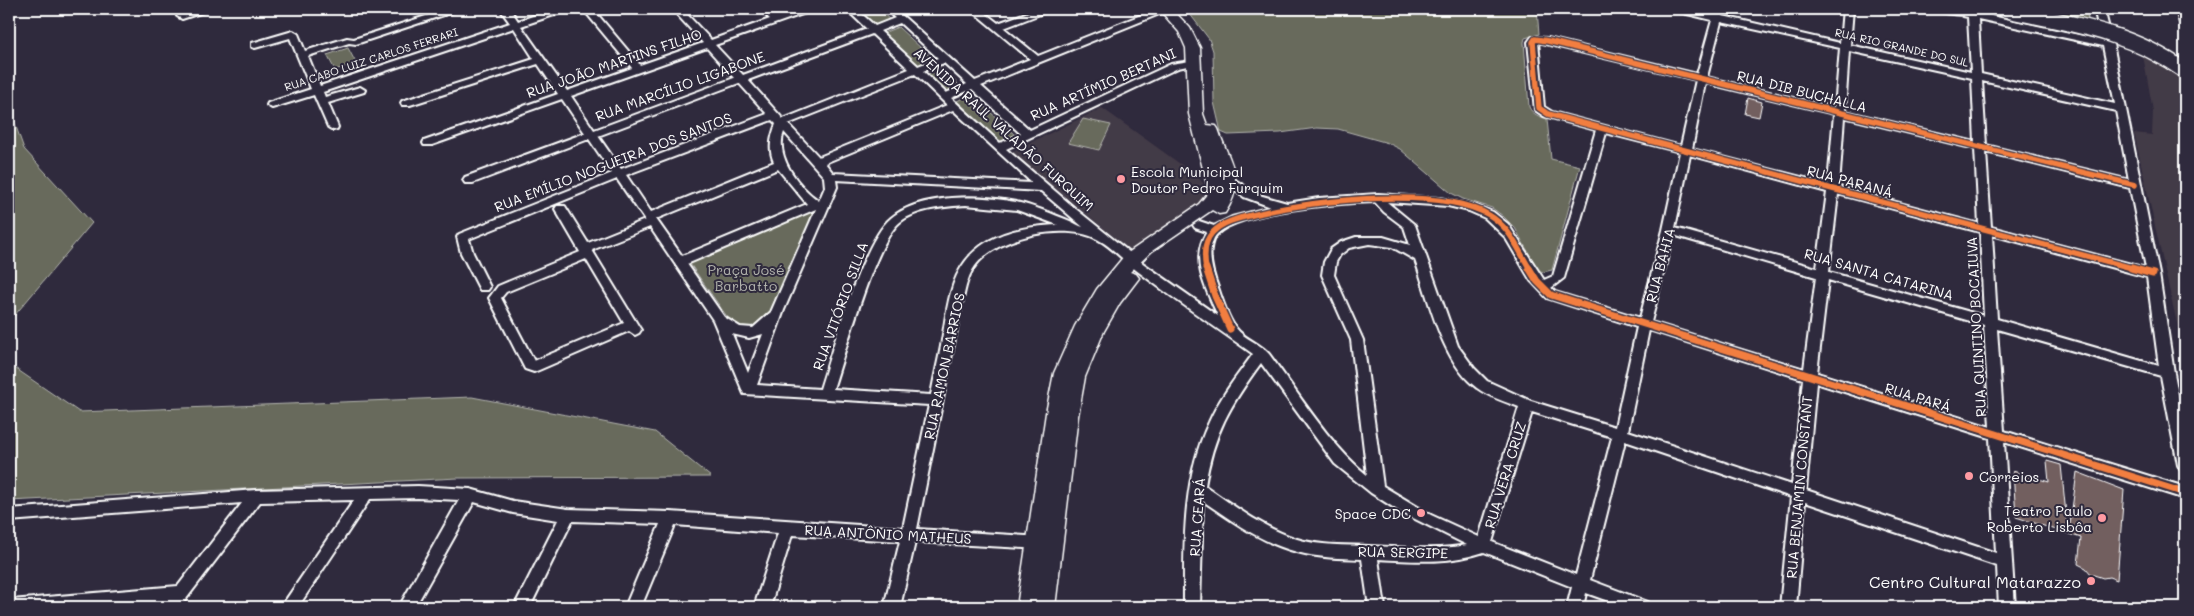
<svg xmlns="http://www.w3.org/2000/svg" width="2194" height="616" font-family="Mali,sans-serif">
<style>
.built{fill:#433a47}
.green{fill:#676a5c;stroke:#b3b4ae}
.building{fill:#725e5f;stroke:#fff}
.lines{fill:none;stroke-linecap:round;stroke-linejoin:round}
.street-casing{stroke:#fff;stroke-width:4}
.secondary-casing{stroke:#fff;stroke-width:3}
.street{fill:#2f2a3d;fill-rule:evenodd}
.secondary{fill:#2f2a3d;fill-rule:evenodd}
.secondary-bridge-casing{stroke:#fff;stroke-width:18;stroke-linecap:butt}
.secondary-bridge{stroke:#2f2a3d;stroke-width:15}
.cycleway-far1-casing{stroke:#2f2a3d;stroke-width:8}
.cycleway-casing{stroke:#2f2a3d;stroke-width:10}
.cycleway-far1{stroke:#f27e40;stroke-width:5.5}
.cycleway{stroke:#f27e40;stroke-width:7}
.poi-dot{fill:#ff9aa2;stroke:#2f2a3d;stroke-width:2}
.labels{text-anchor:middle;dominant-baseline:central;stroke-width:4;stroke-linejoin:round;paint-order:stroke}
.far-street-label{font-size:11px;fill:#fff;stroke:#2f2a3d}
.street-label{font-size:14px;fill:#fff;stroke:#2f2a3d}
.poi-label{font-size:14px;fill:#fff;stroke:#2f2a3d;text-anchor:start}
.park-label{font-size:14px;fill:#b3b4ae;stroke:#2f2a3d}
.near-poi-label{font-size:16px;fill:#fff;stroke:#2f2a3d;text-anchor:end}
</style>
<rect width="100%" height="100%" fill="#2f2a3d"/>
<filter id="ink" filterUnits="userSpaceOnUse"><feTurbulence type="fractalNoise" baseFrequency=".02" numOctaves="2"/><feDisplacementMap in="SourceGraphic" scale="10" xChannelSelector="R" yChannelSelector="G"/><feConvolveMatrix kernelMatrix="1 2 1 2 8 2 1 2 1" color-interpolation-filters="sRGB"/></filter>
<g filter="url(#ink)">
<g class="built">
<polygon points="2142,50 2183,60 2185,66 2185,359 2134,133 2152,135 2153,111"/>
<polygon points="1102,108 1197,176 1206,187 1202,199 1195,209 1156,232 1131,251 1011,152"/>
</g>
<g class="green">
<polygon points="857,9 878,9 890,20 876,26"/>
<path d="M1186,9H1537L1539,34L1525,38L1524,42L1529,107C1533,115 1539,116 1547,119L1551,159L1580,166L1552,270L1543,272L1538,270L1515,228L1503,216L1492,208L1463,199L1451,193L1400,149L1388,143L1338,129L1317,128L1280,133L1228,135L1221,132L1214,102L1213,51L1209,39Z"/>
<polygon points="2018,9 2086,9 2089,24"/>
<polygon points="898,27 933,59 918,65 883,33"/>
<polygon points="348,48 356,63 335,70 327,55"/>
<polygon points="942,68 959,85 946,91 928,74"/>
<polygon points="971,94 1016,136 1001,142 957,101"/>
<polygon points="9,107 24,149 92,223 9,322"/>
<polygon points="1083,119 1111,125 1099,150 1068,143"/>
<polygon points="812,209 815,212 770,314 756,327 747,329 735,328 688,261"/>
<polygon points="9,364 79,412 472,397 655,432 711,477 458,478 9,501"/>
</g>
<g class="building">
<polygon points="2174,9 2185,9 2185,37 2183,38"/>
<polygon points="1748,98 1762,102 1759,117 1745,114"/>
<polygon points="2047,461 2061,465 2067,524 2070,524 2077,472 2124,490 2117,580 2109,577 2103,578 2091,574 2086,568 2078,564 2081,538 2016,517 2013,471 2049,482"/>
</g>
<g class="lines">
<defs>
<g id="street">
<polygon points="175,9 185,9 186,12 197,9 212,9 182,19 177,16"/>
<polygon points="335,9 346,9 341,12"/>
<path d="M448,9H462L356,44L349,43L308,56L320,86L510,23L500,9H510L518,21L554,9H568L566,11L521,26L567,91L632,68L583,9H593L640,65L703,43L672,9H682L711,40L770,19L759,9H769L778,16L800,9H813L811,11L715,45L743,75L867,29L846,9H856L875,26L895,18L885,9H895L975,81L1030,59L970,9H980L998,23L1037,9H1050L1048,11L1004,28L1038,56L1156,9H1169L1167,11L981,86L1030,130L1171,64L1197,60V64L1178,68L1006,149L1077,210L1144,264L1218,316C1206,290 1189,258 1207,232L1195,228L1193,225L1199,221L1214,226L1232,217L1271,207L1244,197L1224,181L1230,177L1259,195L1287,203L1319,198L1378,194L1440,198L1477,206L1493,212L1508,224L1544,280L1553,276L1596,130L1544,116L1535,110L1528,42L1532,37L1548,38L1697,74L1712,20L1675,11L1673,9H1690L1714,14L1715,9H1725L1723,16L1840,43L1843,9H1853L1850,45L1971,72L1968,17L1963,16V12H1973L2102,40L2094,9H2104L2113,44L2159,274L2174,373L2185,431V471L2180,469L2178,465L2161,376L1997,329L2004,431L2185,487V499L2004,442L2015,607H1999L1997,566L1805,502L1796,607H1780L1791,497L1625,441L1590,580L1648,602L1651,607H1625L1586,593L1583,607H1567L1572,587L1484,552C1449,564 1414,561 1378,559L1385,607H1369L1362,559C1341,558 1318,558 1297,552C1262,543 1232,521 1203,501L1200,607H1184C1184,546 1182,478 1209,422C1220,397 1237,376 1253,354C1214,326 1174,299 1136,270C1123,260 1111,246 1097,239C1065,222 997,236 975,266C966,278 964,295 961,309L917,529L1042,537L1047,538L1049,543L1047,548L1042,549L915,542L900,607H884L900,541L792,535L770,607H754L778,533L675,525L641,607H625L660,524L572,521L530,607H514L558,520L513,513L474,502L415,607H399L459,500L418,498L370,499L298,607H281L354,500L260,502L180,607H163L166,601L92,607H9V601L11,600L178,586L242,503L9,521V509L256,490L418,486L470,489L513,501L568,509L670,512L903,528L929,405L744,394L713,320L650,227L592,250L639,327L641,330L639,333L635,335L629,331L539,370L534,372L525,369L489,298L498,286L580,252L555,209L557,206H565L588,243L645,220L617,179L469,239L473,253L490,287L488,290H480L461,253L457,237L459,234L612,173L589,139L473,183H465L463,180L465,177L585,133L562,99L432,145H424L423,143L424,141L558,94L538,64L410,105H402L401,103L402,101L534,59L514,28L323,92L325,97L360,87L365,90L364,92L328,103L338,127L337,129L333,130L328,127L314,95L272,108L267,105L268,103L311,89L290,38L255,48L252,47V43L293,31L298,34L305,51L347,38L354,39ZM1978,19L2103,46L2115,104L1981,74ZM1721,22L1840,48L1835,108L1707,77ZM900,23L938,58L918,66L880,31ZM872,34L909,69L783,119L748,80ZM1538,42L1696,80L1681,146L1552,112L1544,107ZM707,48L734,78L594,130L571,96ZM1849,51L1972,78L1975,142L1845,111ZM944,63L967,84L946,93L923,71ZM915,74L947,105L819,157L788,124ZM1982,81L2116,111L2129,180L1986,145ZM739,83L767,114L621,169L598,136ZM1705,83L1834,114L1828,184L1692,149ZM972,89L1021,134L1000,143L951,98ZM953,110L1032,183L833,173L825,163ZM1844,117L1975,149L1979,224L1839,187ZM772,120L776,124C771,137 768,149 774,162L651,212L626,175ZM784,132L824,177L825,187L819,201C800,188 774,157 784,132ZM1606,133L1680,152L1663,230L1640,318L1555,292L1551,288L1564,278ZM1986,152L2130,188L2146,268L1991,227ZM1690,155L1827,192L1817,268L1675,228ZM778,169L807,204L682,256L656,219ZM836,180L1041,191L1083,227C1079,226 1075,223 1070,221C1052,214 1035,206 1016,202C981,195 920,193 891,218C862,242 833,349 820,389L757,385L784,310L837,187ZM1838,194L1980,232L1984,316L1829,272ZM1375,202L1384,212L1404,227L1410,245L1383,237H1356L1341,242L1331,249L1324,262L1322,275L1351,340L1367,475C1329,444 1298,393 1269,354C1260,343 1244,339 1236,328C1228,318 1223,302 1219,290C1213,275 1206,254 1214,238C1230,211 1344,203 1375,202ZM1387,202L1448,206L1469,211L1485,218L1505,237L1531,281L1547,298L1637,327L1615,427L1531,401L1487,381L1474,368L1458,346L1415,225ZM966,205L1017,210L1058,225C1025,226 986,233 965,262C948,284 946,319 941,346C938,362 934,378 931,395L833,389C845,354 874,243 900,222C918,208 944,207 966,205ZM816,209L771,312L753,328L740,327L724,317L687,264ZM1673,235L1816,277L1804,369L1651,322ZM1992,235L2147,277L2159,366L1997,319ZM1369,244L1392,247L1415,260C1429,299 1442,363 1477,388C1489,397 1506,402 1519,407L1479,537L1431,515L1383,486L1363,340L1334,275L1336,262L1340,255L1349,248ZM586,259L624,323L534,361L501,298L506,292ZM1828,280L1984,325L1990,427L1817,373ZM1649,330L1803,379L1792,485L1628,431ZM732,334L749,338L763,334L748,373ZM1261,363L1335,464L1371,493L1399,511L1467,545C1435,551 1401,547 1369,546C1345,545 1319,546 1297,539C1263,528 1234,506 1205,486C1213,434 1230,405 1261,363ZM1816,383L1990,438L1996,553L1806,490ZM1532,412L1612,437L1576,575L1492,542Z"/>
</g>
<g id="secondary">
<path d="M1159,9H1172L1190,28L1200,48L1203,114L1207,125L1216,126L1218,129C1229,162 1247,180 1225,213L1219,214L1212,210L1152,251L1130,272L1136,274L1139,278L1120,303L1104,331L1085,377L1078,416L1055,607H1017L1046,413L1054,373L1075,326L1097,289L1125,255L1199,204L1209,192L1189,114L1186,48L1179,32Z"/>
<path d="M1936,9H2008L2009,10C2000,20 1951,15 1938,12Z"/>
</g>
</defs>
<use href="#street" class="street-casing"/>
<use href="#secondary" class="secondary-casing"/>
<use href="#street" class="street"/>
<use href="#secondary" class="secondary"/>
<defs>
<path id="secondary-bridge" d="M2011,11C2074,24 2132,33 2185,71"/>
</defs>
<use href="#secondary-bridge" class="secondary-bridge-casing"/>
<use href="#secondary-bridge" class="secondary-bridge"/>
<defs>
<g id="cycleway-far1">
<polyline points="2135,185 1548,41 1535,39 1533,42 1539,108 1548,114 2136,269"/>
<path d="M1206,269C1204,257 1203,243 1212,233C1224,220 1245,217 1261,213C1316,200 1440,186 1489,215C1510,227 1518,250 1530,269"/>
</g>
<g id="cycleway">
<polyline points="1206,268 1215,296 1230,329"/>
<polyline points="1529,268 1537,281 1551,295 2185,493"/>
<polyline points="2131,268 2153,274"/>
</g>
</defs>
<use href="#cycleway-far1" class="cycleway-far1-casing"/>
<use href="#cycleway" class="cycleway-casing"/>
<use href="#cycleway-far1" class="cycleway-far1"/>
<use href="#cycleway" class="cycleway"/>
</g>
</g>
<g class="poi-dot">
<circle cx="1121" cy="179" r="5"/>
<circle cx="1969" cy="476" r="5"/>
<circle cx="1421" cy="513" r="5"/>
<circle cx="2102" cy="518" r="5"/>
<circle cx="2091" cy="581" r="5"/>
</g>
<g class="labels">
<g class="far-street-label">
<text transform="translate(1902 47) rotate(13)">RUA RIO GRANDE DO SUL</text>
<text transform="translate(371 59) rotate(-18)">RUA CABO LUIZ CARLOS FERRARI</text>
</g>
<g class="street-label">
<text transform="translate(614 63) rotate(-19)">RUA JOÃO MARTINS FILHO</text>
<text transform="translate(1103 84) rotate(-24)">RUA ARTÍMIO BERTANI</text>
<text transform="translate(680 86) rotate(-20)">RUA MARCÍLIO LIGABONE</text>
<text transform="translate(1802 91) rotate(14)">RUA DIB BUCHALLA</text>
<text transform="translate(1004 129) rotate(42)">AVENIDA RAUL VALADÃO FURQUIM</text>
<text transform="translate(613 162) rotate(-21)">RUA EMÍLIO NOGUEIRA DOS SANTOS</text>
<text transform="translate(1850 181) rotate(15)">RUA PARANÁ</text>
<text transform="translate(1660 265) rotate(-75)">RUA BAHIA</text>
<text transform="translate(1879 274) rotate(16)">RUA SANTA CATARINA</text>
<text transform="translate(840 306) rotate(-70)">RUA VITÓRIO SILLA</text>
<text transform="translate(1976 327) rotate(-93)">RUA QUINTINO BOCAIUVA</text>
<text transform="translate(944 366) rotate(-78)">RUA RAMON BARRIOS</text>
<text transform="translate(1918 397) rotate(17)">RUA PARÁ</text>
<text transform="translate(1505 475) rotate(-73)">RUA VERA CRUZ</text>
<text transform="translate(1799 487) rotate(-85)">RUA BENJAMIN CONSTANT</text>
<text transform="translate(1197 517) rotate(-86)">RUA CEARÁ</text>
<text transform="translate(888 534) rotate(3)">RUA ANTÔNIO MATHEUS</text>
<text transform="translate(1403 552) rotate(1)">RUA SERGIPE</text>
</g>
<g class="poi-label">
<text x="1131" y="171">Escola Municipal<tspan x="1131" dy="16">Doutor Pedro Furquim</tspan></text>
<text x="1979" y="476">Correios</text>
<text x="2092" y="510" text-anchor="end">Teatro Paulo<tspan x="2092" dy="16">Roberto Lisbôa</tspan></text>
<text x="1411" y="513" text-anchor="end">Space CDC</text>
</g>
<g class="park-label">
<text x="746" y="269">Praça José<tspan x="746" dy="16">Barbatto</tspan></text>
</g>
<g class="near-poi-label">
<text x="2081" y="581">Centro Cultural Matarazzo</text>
</g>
</g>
<rect width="2194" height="616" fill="none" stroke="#2f2a3d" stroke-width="30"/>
<rect x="15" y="15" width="2164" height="586" fill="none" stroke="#fff" stroke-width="2" filter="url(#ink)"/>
</svg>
